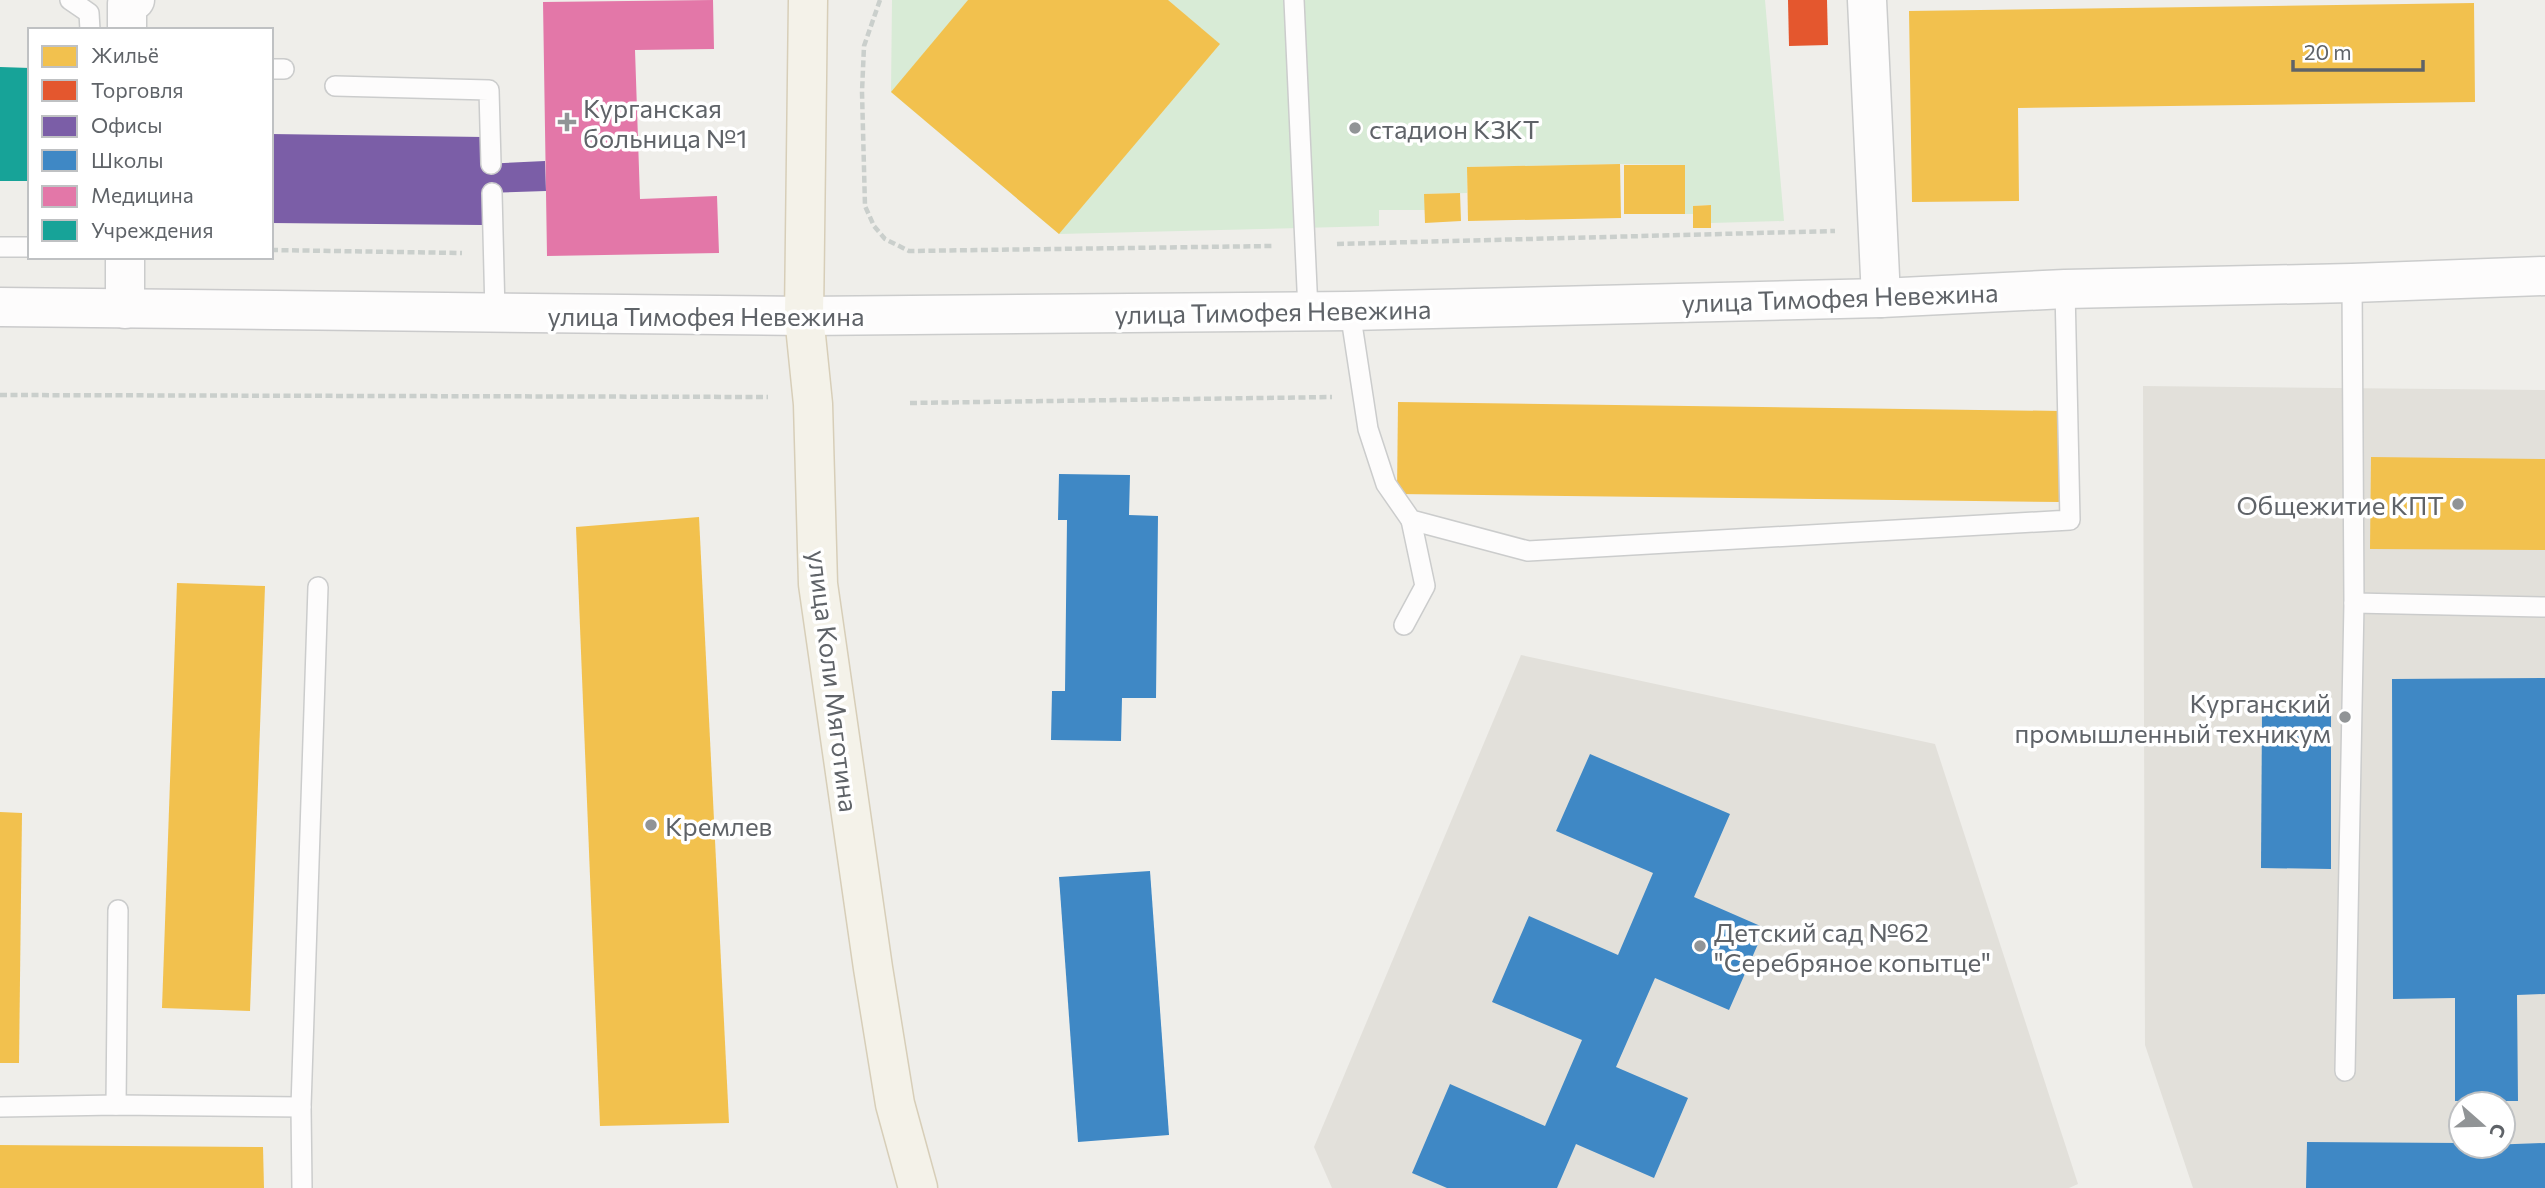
<svg xmlns="http://www.w3.org/2000/svg" width="2545" height="1188" font-family="Commissioner,sans-serif">
<style>
.education{fill:#e2e0da;fill-rule:evenodd}
.grass{fill:#d8ebd6}
.homes{fill:#f2c14e}
.shops{fill:#e4572e}
.offices{fill:#7b5ea7}
.schools{fill:#3f88c5}
.health{fill:#e377a8}
.public{fill:#17a398}
.lines{fill:none;stroke-linecap:round;stroke-linejoin:round}
.lane-casing{stroke:#cbcccc;stroke-width:22}
.street-casing{stroke:#cbcccc;stroke-width:41}
.secondary-casing{stroke:#cacacb;stroke-width:41}
.primary-casing{stroke:#d7ceb8;stroke-width:41}
.path{stroke:#cacfcc;stroke-width:4.5;stroke-dasharray:7 3.5;stroke-linecap:butt}
.lane{stroke:#fdfcfc;stroke-width:19}
.street{stroke:#fdfcfc;stroke-width:38}
.secondary{stroke:#fdfcfc;stroke-width:38}
.primary{stroke:#f4f2e9;stroke-width:38}
.poi-dot{fill:#919496;stroke:#fff;stroke-width:2.5}
.labels{text-anchor:middle;dominant-baseline:central;stroke-width:7;stroke-linejoin:round;paint-order:stroke}
.poi-label{font-size:26px;fill:#5f6368;stroke:#fff;text-anchor:start}
.street-label{font-size:26px;fill:#5f6368;stroke:#fff}
</style>
<rect width="100%" height="100%" fill="#efeeea"/>
<g class="education">
<path d="M2143,386L2545,390V1188H2193L2145,1045ZM2461,1104H2503V1146H2461Z"/>
<polygon points="1521,655 1935,744 2078,1184 2069,1188 1332,1188 1314,1147"/>
</g>
<polygon class="grass" points="892,0 1765,0 1784,221 1711,223 1711,205 1694,206 1693,214 1685,214 1685,165 1620,164 1467,167 1467,193 1425,194 1425,210 1379,210 1379,226 1059,234 891,92"/>
<g class="homes">
<polygon points="968,0 1168,0 1220,44 1059,234 891,92"/>
<polygon points="2474,3 2475,102 2018,108 2019,201 1912,202 1909,11"/>
<polygon points="1620,164 1621,218 1468,221 1467,167"/>
<rect x="1624" y="165" width="61" height="49"/>
<polygon points="1460,193 1461,221 1425,223 1424,194"/>
<polygon points="1711,205 1711,228 1693,228 1693,206"/>
<polygon points="1398,402 2061,411 2060,502 1397,494"/>
<polygon points="2371,457 2545,459 2545,550 2370,549"/>
<polygon points="699,517 729,1123 600,1126 576,527"/>
<polygon points="177,583 265,586 250,1011 162,1008"/>
<polygon points="0,812 22,813 19,1063 0,1063"/>
<polygon points="0,1145 263,1147 264,1188 0,1188"/>
</g>
<polygon class="shops" points="1788,0 1827,0 1828,45 1789,46"/>
<polygon class="offices" points="271,134 483,137 482,164 545,161 546,191 482,193 482,225 271,223"/>
<g class="schools">
<polygon points="1059,474 1130,475 1129,515 1158,516 1156,698 1122,698 1121,741 1051,740 1052,691 1065,691 1067,520 1058,520"/>
<polygon points="2545,678 2545,994 2517,995 2518,1101 2455,1101 2455,998 2393,999 2392,679"/>
<polygon points="2262,712 2331,712 2331,869 2261,868"/>
<polygon points="1590,754 1730,814 1694,897 1765,928 1729,1010 1655,978 1616,1067 1688,1098 1654,1178 1576,1144 1557,1188 1447,1188 1412,1173 1450,1084 1545,1126 1582,1040 1492,1002 1529,916 1618,955 1653,873 1556,831"/>
<polygon points="1150,871 1169,1135 1078,1142 1059,877"/>
<polygon points="2307,1142 2461,1143 2461,1146 2545,1143 2545,1188 2306,1188"/>
</g>
<polygon class="health" points="713,0 714,49 635,50 640,199 717,196 719,253 547,256 543,2"/>
<polygon class="public" points="0,67 30,68 30,181 0,181"/>
<g class="lines">
<defs>
<g id="lane">
<polyline points="70,0 89,13 90,30"/>
<polyline points="1294,0 1308,311"/>
<polyline points="271,69 284,69"/>
<polyline points="335,86 489,90 491,164"/>
<polyline points="492,193 495,313"/>
<polyline points="0,247 30,247"/>
<polyline points="1350,311 1368,429 1386,484 1411,520 1528,551 2070,520 2065,289"/>
<polyline points="2354,603 2545,607"/>
<polyline points="1404,625 1425,586 1411,520"/>
<polyline points="2345,1071 2354,603 2352,283"/>
<polyline points="116,1105 118,910"/>
<polyline points="0,1107 116,1105 301,1107"/>
<polyline points="302,1188 301,1107 318,587"/>
</g>
<g id="street">
<polyline points="1867,0 1881,298"/>
<polyline points="127,30 127,4 135,0"/>
<polyline points="125,309 125,257"/>
<polyline points="804,316 1350,311 1881,298 2065,289 2352,283 2545,276"/>
</g>
<polyline id="secondary" points="0,307 804,316"/>
<polyline id="primary" points="808,0 804,316 813,404 818,584 873,968 895,1104 918,1188"/>
</defs>
<use href="#lane" class="lane-casing"/>
<use href="#street" class="street-casing"/>
<use href="#secondary" class="secondary-casing"/>
<use href="#primary" class="primary-casing"/>
<g class="path">
<polyline points="880,0 864,46 862,92 865,206 874,226 885,239 909,251 1272,246"/>
<polyline points="1337,244 1835,231"/>
<polyline points="271,250 462,253"/>
<polyline points="0,395 768,397"/>
<polyline points="910,403 1332,397"/>
</g>
<use href="#lane" class="lane"/>
<use href="#street" class="street"/>
<use href="#secondary" class="secondary"/>
<use href="#primary" class="primary"/>
</g>
<g class="poi-dot">
<path d="M563.5 111.5h7v7h7v7h-7v7h-7v-7h-7v-7h7z"/>
<circle cx="1355" cy="128" r="7"/>
<circle cx="2458" cy="504" r="7"/>
<circle cx="2345" cy="717" r="7"/>
<circle cx="651" cy="825" r="7"/>
<circle cx="1700" cy="946" r="7"/>
</g>
<g class="labels">
<g class="poi-label">
<text x="583" y="107">Курганская<tspan x="583" dy="30">больница №1</tspan></text>
<text x="1369" y="128">стадион КЗКТ</text>
<text x="2444" y="504" text-anchor="end">Общежитие КПТ</text>
<text x="2331" y="702" text-anchor="end">Курганский<tspan x="2331" dy="30">промышленный техникум</tspan></text>
<text x="665" y="825">Кремлев</text>
<text x="1714" y="931">Детский сад №62<tspan x="1714" dy="30">"Серебряное копытце"</tspan></text>
</g>
<g class="street-label">
<text transform="translate(1840 297) rotate(-2)">улица Тимофея Невежина</text>
<text transform="translate(1273 311) rotate(-1)">улица Тимофея Невежина</text>
<text x="706" y="315">улица Тимофея Невежина</text>
<text transform="translate(834 681) rotate(83)">улица Коли Мяготина</text>
</g>
</g>
<rect x="28" y="28" width="245" height="231" fill="#ffffff" stroke="#bfc1c3" stroke-width="2"/>
<rect x="42" y="46" width="35" height="21" fill="#f2c14e" stroke="#bfc1c3" stroke-width="2"/>
<text x="91" y="63" font-size="21" fill="#5f6368">Жильё</text>
<rect x="42" y="80" width="35" height="21" fill="#e4572e" stroke="#bfc1c3" stroke-width="2"/>
<text x="91" y="98" font-size="21" fill="#5f6368">Торговля</text>
<rect x="42" y="116" width="35" height="21" fill="#7b5ea7" stroke="#bfc1c3" stroke-width="2"/>
<text x="91" y="133" font-size="21" fill="#5f6368">Офисы</text>
<rect x="42" y="150" width="35" height="21" fill="#3f88c5" stroke="#bfc1c3" stroke-width="2"/>
<text x="91" y="168" font-size="21" fill="#5f6368">Школы</text>
<rect x="42" y="186" width="35" height="21" fill="#e377a8" stroke="#bfc1c3" stroke-width="2"/>
<text x="91" y="203" font-size="21" fill="#5f6368">Медицина</text>
<rect x="42" y="220" width="35" height="21" fill="#17a398" stroke="#bfc1c3" stroke-width="2"/>
<text x="91" y="238" font-size="21" fill="#5f6368">Учреждения</text>
<g transform="translate(2482 1125) rotate(110)"><circle r="33" fill="#ffffff" stroke="#bfc1c3" stroke-width="2"/>
<path d="M0-5L12 26L0 18L-12 26Z" fill="#919496"/>
<text y="-10" font-size="19" font-weight="bold" text-anchor="middle" fill="#5f6368">С</text>
</g>
<path d="M2293 60v10h130v-10" fill="none" stroke="#5f6368" stroke-width="3.5"/>
<text x="2304" y="60" font-size="21" fill="#5f6368" stroke="#ffffff" stroke-width="5" paint-order="stroke">20 m</text>
</svg>
